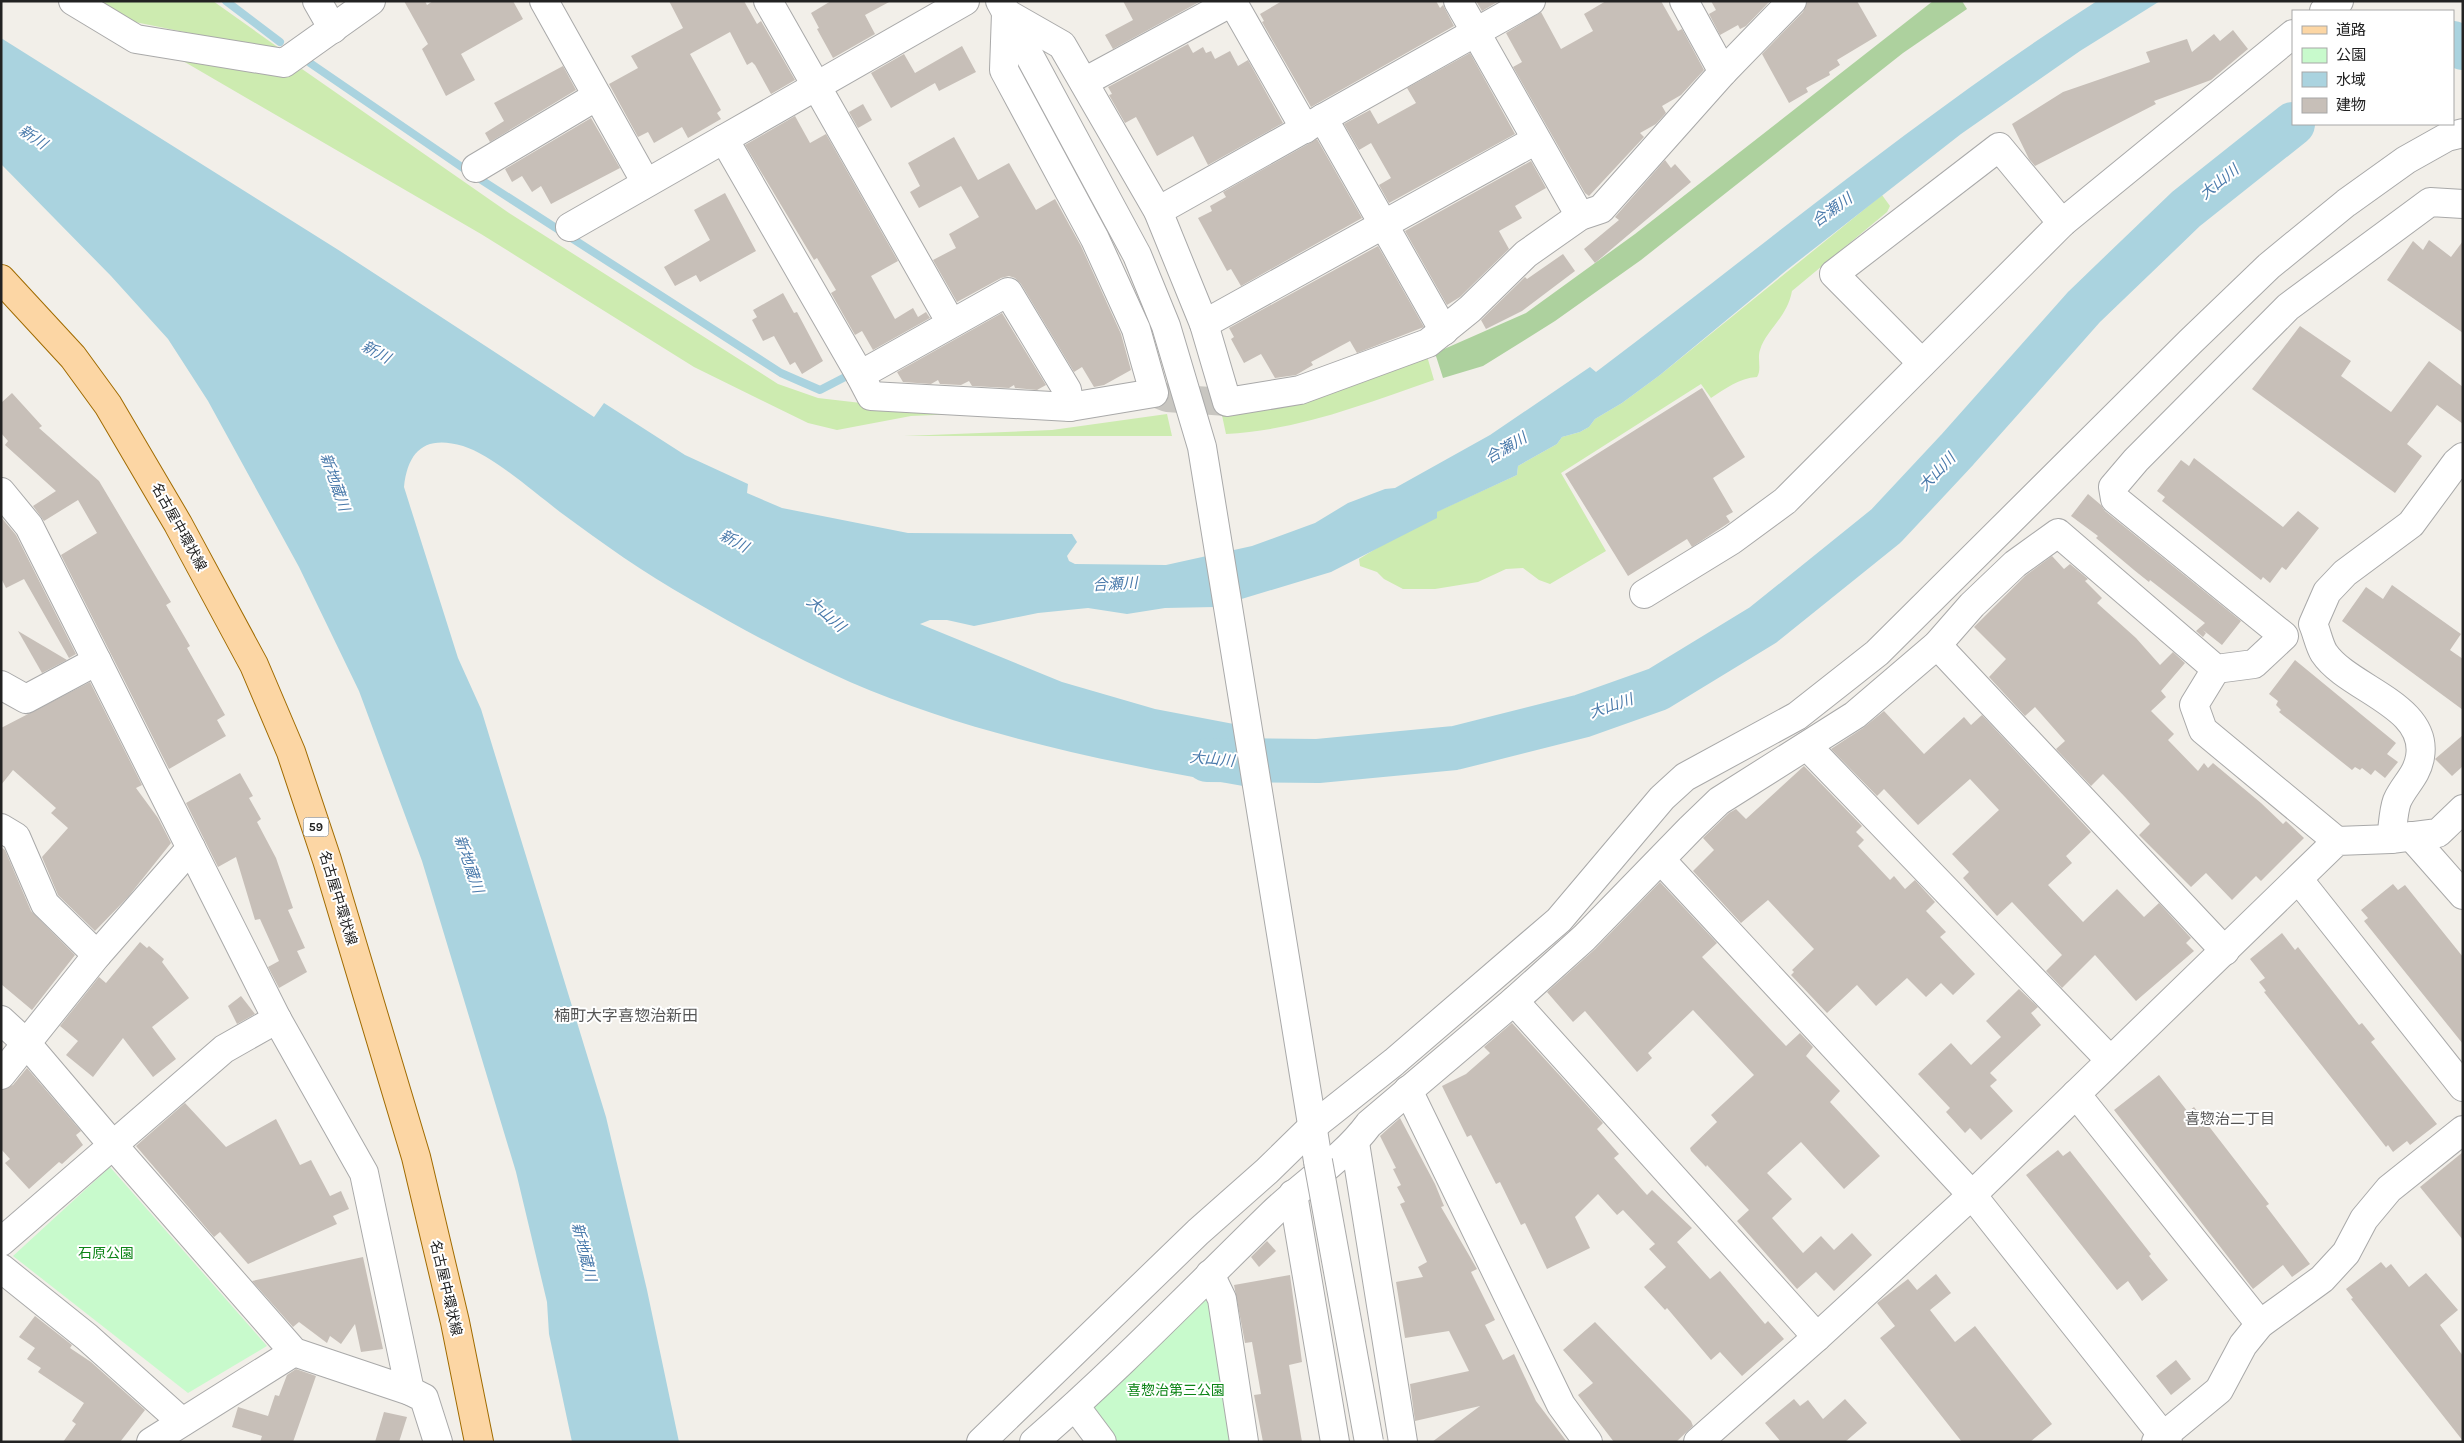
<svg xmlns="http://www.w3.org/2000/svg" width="2464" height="1443" font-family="Karla,'Noto Sans JP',sans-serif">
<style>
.grass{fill:#cdebb0}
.forest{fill:#add19e}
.park{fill:#c8facc}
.water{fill:#aad3df}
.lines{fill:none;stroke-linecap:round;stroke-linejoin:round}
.stream{stroke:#aad3df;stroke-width:8}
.river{stroke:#aad3df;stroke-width:44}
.building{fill:#c7bfb8}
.minor-tunnel{stroke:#c8c6c1;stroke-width:28;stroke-dasharray:28 14;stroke-linecap:butt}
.minor-casing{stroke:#a9a9a9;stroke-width:30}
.tertiary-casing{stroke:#a9a9a9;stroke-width:30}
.primary-casing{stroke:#a06b00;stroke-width:30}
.minor{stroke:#fff;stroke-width:28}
.tertiary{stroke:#fff;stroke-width:28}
.primary{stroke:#fcd6a4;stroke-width:28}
.tertiary-bridge-casing{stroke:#a9a9a9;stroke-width:30;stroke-linecap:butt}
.tertiary-bridge{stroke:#fff;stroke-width:28}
.labels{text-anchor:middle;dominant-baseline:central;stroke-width:4;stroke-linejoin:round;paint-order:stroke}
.shield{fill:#fff;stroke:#646464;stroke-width:1}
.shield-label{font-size:12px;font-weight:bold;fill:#222}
.street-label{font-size:14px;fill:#222;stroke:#fff}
.park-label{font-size:14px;fill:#0c8416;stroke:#fff}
.water-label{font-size:15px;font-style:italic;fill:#4a7aab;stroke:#fff}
.neighbourhood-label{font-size:15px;fill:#555;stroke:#fff}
.quarter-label{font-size:16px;fill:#555;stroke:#fff}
</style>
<rect width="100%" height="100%" fill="#f2efe9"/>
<g class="grass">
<polygon points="87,1 213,1 279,48 263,48 115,18"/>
<polygon points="183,55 290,75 302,69 509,213 778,384 818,398 913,409 1029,411 911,416 837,430 808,423 694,367 481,234 183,61"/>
<path d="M1882,195L1890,206L1887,212L1792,291C1787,318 1766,330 1760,350C1757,359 1762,370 1757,377C1739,378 1725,389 1711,398L1701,384L1561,473L1606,551L1550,584L1539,580L1523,568L1506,569L1478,582L1435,589H1403L1384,579L1377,572L1360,566L1359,559L1436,512L1517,475L1518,466L1557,444L1562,437L1580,432L1589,427L1595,419L1622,403L1660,375Z"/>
<path d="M1427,356L1434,380C1364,404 1300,430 1226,434L1220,406Z"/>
<polygon points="1167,414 1172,436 904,436 1052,430"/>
</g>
<polygon class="forest" points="1933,1 1962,1 1967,9 1903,53 1641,260 1555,321 1483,366 1443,378 1435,353 1526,313 1635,234"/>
<g class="park">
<polygon points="110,1167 267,1346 188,1393 13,1256"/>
<polygon points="1202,1293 1215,1298 1237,1442 1113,1442 1092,1415 1092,1397"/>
</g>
<path class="water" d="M2097,1H2160L2080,51L1961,134L1788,269L1660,375L1622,403L1595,419L1589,427L1580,432L1562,437L1557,444L1518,466L1517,475L1437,512V518L1331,572L1215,607L1165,608L1127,614L1088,608L1038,613L974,626L947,620H930L920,624L1062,682L1155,709L1260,729L1266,790C1127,766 980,738 850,682C795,658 742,629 690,599C644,573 602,543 560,512C535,493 492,455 463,446C426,435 408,450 404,487L458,658L481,709L606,1117L647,1290L679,1442H572L549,1334L547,1302L516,1172L422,861L359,691L299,567L208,401L168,339L111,276L1,164V38L340,251L594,417L604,403L685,455L748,484L747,493L782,508L908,533L1072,534L1077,542L1067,556L1069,561L1075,564L1166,565L1252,546L1315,523L1348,503L1385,489L1395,488L1490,435L1590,367L1596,372C1762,247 1922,113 2097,1Z"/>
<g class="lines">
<g class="stream">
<polyline points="226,1 280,42"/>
<polyline points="310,63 469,172 781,373 820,390 849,375"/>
</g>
<g class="river">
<polyline points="2453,43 2463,48"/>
<polyline points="1207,760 1318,761 1455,748 1582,716 1658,689 1763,625 1886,526 1957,450 2084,307 2186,209 2293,124"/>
</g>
</g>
<g class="building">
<polygon points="404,1 425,1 427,5 433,1 513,1 523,19 461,54 475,80 446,96 422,49 428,44"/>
<polygon points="669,1 744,1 757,24 761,21 795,80 771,94 755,65 752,62 747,65 730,32 690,54 721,110 717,113 721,119 688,138 682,127 654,143 648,132 638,137 609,84 638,68 631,56 683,28"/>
<polygon points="831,1 891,1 865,15 875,34 833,58 817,29 819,28 811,13"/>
<polygon points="1123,1 1201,1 1113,49 1105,35 1133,20"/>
<polygon points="1282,1 1436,1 1440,8 1443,5 1454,26 1311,107 1262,22 1264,21 1260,14"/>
<polygon points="1476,1 1499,1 1482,11"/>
<polygon points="1606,1 1661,1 1678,31 1682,29 1704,70 1681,95 1662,106 1666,113 1656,124 1640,133 1644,137 1589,196 1585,193 1513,67 1522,62 1506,33 1541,12 1561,49 1593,31 1584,14"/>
<polygon points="1711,1 1770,1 1746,26 1740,29 1738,25 1720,35 1709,14 1716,10"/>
<polygon points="1807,1 1857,1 1877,36 1837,60 1840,65 1829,72 1830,75 1806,88 1808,92 1789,103 1762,54 1803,12"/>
<polygon points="2233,30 2248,49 2211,80 2154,101 2156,104 2035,166 2029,159 2012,124 2063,92 2150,62 2146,52 2187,39 2192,52 2214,34 2220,41"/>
<polygon points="1188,44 1193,53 1203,47 1206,53 1211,51 1215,59 1230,51 1238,66 1248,60 1283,123 1208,165 1193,136 1157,156 1136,117 1125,123 1109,95 1112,94 1108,87"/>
<polygon points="962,46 976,72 939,91 935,83 891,108 871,73 904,54 915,73"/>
<polygon points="1470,53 1515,134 1389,203 1379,185 1391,178 1371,143 1359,150 1344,124 1370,110 1378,124 1416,103 1407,88"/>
<polygon points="563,66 576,90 490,142 485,133 504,121 494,103"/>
<polygon points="863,104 872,120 858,128 849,112"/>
<polygon points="795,116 810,143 826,134 898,261 871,276 895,319 913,308 918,317 926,312 930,318 873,350 862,331 855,335 831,293 836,290 817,258 814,260 745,145"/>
<polygon points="591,118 620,168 551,204 541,186 532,192 522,176 512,182 505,169"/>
<polygon points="954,137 978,180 1009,163 1036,210 1055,199 1081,246 1121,334 1131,370 1104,385 1094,387 1082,367 1074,372 1021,284 1015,278 1009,276 1001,278 957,302 933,260 956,248 949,234 979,217 961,186 919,208 910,192 920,186 908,163"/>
<polygon points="1317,139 1362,218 1241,286 1231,269 1227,271 1198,218 1212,211 1210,206 1226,197 1223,192"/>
<polygon points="1665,160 1671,168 1675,164 1691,182 1595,263 1584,249 1619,220 1615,217"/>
<polygon points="1531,161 1546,188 1515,206 1522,218 1499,231 1509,249 1460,297 1447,305 1405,231"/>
<polygon points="725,193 756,251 700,282 696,275 675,286 664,267 710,240 694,210"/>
<polygon points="2429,240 2451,257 2463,241 2463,333 2387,280 2413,241 2423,250"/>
<polygon points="1378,246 1424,327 1357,353 1350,341 1311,362 1313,365 1296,375 1275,378 1261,354 1244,363 1231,339 1234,337 1229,328"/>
<polygon points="1563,254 1575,271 1522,311 1486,329 1481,320 1525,277 1527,279"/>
<polygon points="783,293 794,313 797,312 823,361 802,374 795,362 790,365 774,336 763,341 752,320 757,317 753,310"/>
<polygon points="1002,313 1046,385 1037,390 1015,388 1014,385 1009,388 972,386 969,381 961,385 940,384 938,380 931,384 903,382 897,372"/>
<polygon points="2300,326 2351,361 2341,376 2391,412 2429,361 2463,387 2463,424 2437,405 2407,444 2422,456 2395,493 2252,389"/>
<polygon points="1702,388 1745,457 1713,478 1733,512 1726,516 1730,522 1692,547 1687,539 1628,576 1565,474"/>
<polygon points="12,393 42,426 39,428 99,481 171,602 166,605 190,646 187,648 225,715 217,720 226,736 169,769 61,555 97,533 78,500 44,521 33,506 56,491 5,445 8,441 1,433 1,403"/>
<polygon points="2194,458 2283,527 2298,511 2319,528 2286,570 2282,567 2270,583 2263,577 2261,580 2162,501 2165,497 2157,491 2181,460 2189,466"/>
<polygon points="2088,494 2101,505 2105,511 2241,621 2222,645 2203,630 2206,633 2203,637 2196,631 2205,623 2150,580 2149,582 2134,570 2096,538 2098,536 2071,516"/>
<polygon points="1,517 16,535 76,654 69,658 24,579 6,588 1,578"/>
<polygon points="2052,556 2064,569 2070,564 2088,579 2085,581 2102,598 2097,603 2136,638 2160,665 2173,652 2185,663 2161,691 2166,697 2151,711 2174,734 2168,740 2198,771 2204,763 2208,768 2213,763 2261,803 2283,824 2286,821 2304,838 2261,881 2256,876 2232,900 2206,873 2191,887 2139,835 2150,824 2125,797 2103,774 2091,786 2056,749 2065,741 2035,707 2025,716 1989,677 2006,659 1974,627 2025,576"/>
<polygon points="2392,585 2461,634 2450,650 2463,659 2463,710 2342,621 2366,587 2383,599"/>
<polygon points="18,631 67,660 42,673"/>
<polygon points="2295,660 2396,743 2387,754 2398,762 2385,778 2375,770 2371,775 2362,768 2360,770 2355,767 2352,770 2279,712 2281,710 2276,705 2278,701 2269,694"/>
<polygon points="90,682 142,785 136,788 158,818 171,843 128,897 95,931 58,895 42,857 68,828 51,813 56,808 13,770 1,785 1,728"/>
<polygon points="1884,711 1924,754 1964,717 1971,725 1982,715 2091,832 2066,856 2072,863 2048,885 2083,922 2117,889 2144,917 2159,903 2191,938 2186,943 2194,951 2136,1001 2095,955 2062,988 2046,971 2062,955 2012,902 1997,916 1963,878 1969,872 1952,854 1999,810 1970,779 1918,825 1884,789 1877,796 1831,749 1863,728"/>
<polygon points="2463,735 2463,766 2452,776 2435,759"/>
<polygon points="1804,766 1862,826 1856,832 1864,840 1858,846 1890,880 1894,876 1905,889 1915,880 1935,902 1926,911 1946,932 1940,937 1975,974 1953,995 1941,983 1926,997 1907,978 1876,1006 1857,985 1827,1013 1791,975 1794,972 1792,970 1814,949 1768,900 1741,923 1693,871 1714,850 1703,838 1729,813 1736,809 1746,819"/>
<polygon points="240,773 253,796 249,798 261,819 257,822 276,858 293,908 288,910 305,948 297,951 307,972 279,988 268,967 279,961 260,919 255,920 236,857 218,867 186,803"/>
<polygon points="1,847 5,850 31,911 75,955 32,1010 1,984"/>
<polygon points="1660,882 1717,943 1702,957 1786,1046 1800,1033 1813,1047 1806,1056 1840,1091 1830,1102 1880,1156 1844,1189 1801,1142 1767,1173 1792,1199 1772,1218 1803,1253 1821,1236 1834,1250 1852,1233 1872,1255 1834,1291 1816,1272 1797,1289 1737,1221 1749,1210 1707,1165 1706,1167 1691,1151 1690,1148 1717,1122 1711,1115 1754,1075 1693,1010 1648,1053 1652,1058 1637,1072 1585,1011 1573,1022 1547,992 1595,949"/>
<polygon points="2393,884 2398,890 2405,885 2463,957 2463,1044 2364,921 2368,918 2361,910"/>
<polygon points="2282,933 2295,950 2298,947 2359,1025 2362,1023 2375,1039 2371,1042 2437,1124 2410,1145 2407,1141 2393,1152 2388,1145 2386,1147 2264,992 2266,991 2259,982 2265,978 2250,959"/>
<polygon points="140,942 147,948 149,946 164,959 162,962 189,998 152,1027 176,1059 153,1077 123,1038 93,1077 66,1055 78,1041 60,1026 99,977 106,983"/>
<polygon points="2019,989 2038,1007 2031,1013 2041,1025 1990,1073 1997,1080 1990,1086 2013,1111 1981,1140 1970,1128 1965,1133 1946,1112 1950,1108 1918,1074 1951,1043 1971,1065 2001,1037 1986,1021"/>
<polygon points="241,996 255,1014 237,1024 228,1006"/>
<polygon points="1512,1023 1603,1123 1597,1129 1619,1154 1614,1158 1647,1195 1652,1190 1692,1228 1677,1242 1710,1279 1720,1271 1765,1324 1768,1321 1784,1339 1742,1376 1720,1352 1711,1360 1667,1308 1665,1310 1644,1287 1666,1267 1649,1249 1655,1244 1623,1210 1617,1215 1598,1194 1575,1217 1590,1248 1547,1269 1525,1223 1521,1225 1500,1182 1496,1184 1471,1135 1467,1137 1442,1086 1466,1074 1490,1053 1484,1047"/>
<polygon points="27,1068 81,1131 76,1135 83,1145 62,1164 59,1162 29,1189 5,1163 10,1159 1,1149 1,1090 13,1085"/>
<polygon points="2159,1075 2188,1112 2194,1107 2269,1204 2266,1206 2310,1264 2292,1277 2283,1265 2253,1289 2114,1110"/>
<polygon points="185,1103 226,1147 276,1119 300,1165 311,1160 330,1196 341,1191 349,1209 333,1216 337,1224 248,1264 220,1232 214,1237 136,1146"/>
<polygon points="1400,1118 1435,1184 1444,1206 1441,1207 1477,1269 1471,1272 1495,1320 1485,1325 1503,1360 1514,1354 1536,1401 1567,1442 1432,1442 1480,1406 1415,1421 1410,1384 1469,1371 1449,1331 1405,1338 1396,1282 1423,1277 1418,1267 1427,1262 1400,1204 1405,1202 1397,1187 1401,1185 1393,1169 1396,1168 1380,1136"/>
<polygon points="2058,1150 2063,1156 2070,1151 2151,1254 2149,1256 2168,1280 2142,1301 2128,1281 2117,1290 2026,1175"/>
<polygon points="2463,1152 2463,1240 2420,1187"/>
<polygon points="1267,1241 1276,1251 1259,1267 1251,1257"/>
<polygon points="363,1257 383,1349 361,1352 355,1324 341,1344 330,1336 327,1343 299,1322 293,1327 252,1281"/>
<polygon points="2381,1262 2386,1268 2391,1264 2409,1287 2426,1273 2458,1310 2440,1325 2463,1356 2463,1441 2351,1299 2353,1298 2346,1289"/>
<polygon points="1936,1274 1951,1293 1930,1310 1955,1342 1975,1326 2052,1424 2030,1442 1962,1442 1880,1338 1895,1326 1877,1303 1908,1279 1917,1290"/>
<polygon points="1290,1275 1302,1362 1289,1365 1302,1442 1263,1442 1254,1395 1261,1394 1252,1342 1245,1343 1234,1285"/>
<polygon points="35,1316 72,1345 70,1348 91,1362 145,1410 120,1442 63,1442 76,1424 72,1421 84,1403 38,1372 41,1368 27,1359 35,1348 19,1337"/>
<polygon points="1595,1322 1691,1421 1693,1426 1676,1442 1614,1442 1578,1395 1593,1383 1563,1350"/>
<polygon points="2176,1360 2191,1379 2171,1395 2156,1376"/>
<polygon points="296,1369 316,1376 293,1442 260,1442 262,1436 232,1427 238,1407 268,1416 275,1395 279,1396 287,1375"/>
<polygon points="1794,1399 1800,1406 1808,1400 1823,1419 1845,1399 1867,1423 1845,1442 1781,1442 1765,1423"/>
<polygon points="384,1412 407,1417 399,1442 375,1442"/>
</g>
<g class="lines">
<polyline class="minor-tunnel" points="1154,393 1167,398 1227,402"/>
<defs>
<g id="minor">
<polyline points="73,1 136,39 284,63 371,1"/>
<polyline points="317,1 333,29"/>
<polyline points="544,1 646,183"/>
<polyline points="768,1 951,323"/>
<polyline points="1232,1 1305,129"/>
<polyline points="1458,1 1580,216"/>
<polyline points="1684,1 1723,72"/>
<polyline points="2324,11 2339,1"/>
<polyline points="1084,82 1232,2"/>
<polyline points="1323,118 1444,331"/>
<polyline points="724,139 965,1"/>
<polyline points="476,168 597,96"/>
<polyline points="1158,211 1531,1"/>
<polyline points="570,227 724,139 860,375 1008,292 1067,390 1070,407"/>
<polyline points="1204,324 1536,140"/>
<polyline points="1922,363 1834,274 1999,147 2062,223"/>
<polyline points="860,375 871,396 1070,407 1154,393 1136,329 1095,239 1004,70 1006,13 1062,45 1158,211 1204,324 1227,402 1300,390 1428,343 1470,309 1526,254 1580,216 1601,209 1723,72 1792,1"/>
<polyline points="1,492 29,526 277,1019 364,1173 410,1391 294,1352 112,1144 27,1044 1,1020"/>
<polyline points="1644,594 1732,540 1785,501 2062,223 2293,34"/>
<polyline points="1937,645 2225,951"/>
<polyline points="2216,669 2194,705 2203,730 2337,841"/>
<polyline points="1,685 26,699 97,661"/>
<polyline points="1807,746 2110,1060"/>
<polyline points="1,828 16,837 45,904 97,955"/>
<polyline points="2411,836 2463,895"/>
<path d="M2391,839C2393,827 2393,812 2397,801C2404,785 2417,776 2420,757C2429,705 2348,689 2324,653C2319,645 2317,633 2313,624L2327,592L2345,573L2411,524L2456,463L2463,457"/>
<polyline points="1661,860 1972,1195 2168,1442"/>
<polyline points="2299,880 2463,1087"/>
<polyline points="1514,1001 1817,1337"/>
<polyline points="1,1075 97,955 191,848"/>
<polyline points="1408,1090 1561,1405 1588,1442"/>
<polyline points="2076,1094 2260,1324"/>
<polyline points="1355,1143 1403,1442"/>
<polyline points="1293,1194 1335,1442"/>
<polyline points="1,1242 224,1049 277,1019"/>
<polyline points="1,1268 87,1337 182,1422"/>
<polyline points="1210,1274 1222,1299 1244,1442"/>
<polyline points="410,1391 424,1398 438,1442"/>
<polyline points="1075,1406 1102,1442"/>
<polyline points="151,1442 294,1352"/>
<polyline points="981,1442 1198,1232 1267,1171 1312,1127 1394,1062 1559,920 1662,798 1685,777 1797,716 1877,653 2190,342 2269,266 2346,203 2406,160 2447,137 2463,133"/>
<path d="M1034,1442C1117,1370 1194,1290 1272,1214C1304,1183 1343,1159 1369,1124L1514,1001L1584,938L1691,828L1719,801L1855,715L1937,645L1972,605L2015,564L2058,533L2216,669L2254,664L2284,636L2115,499L2113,487L2136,460L2288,307L2430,202L2463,204"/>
<polyline points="1698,1442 1817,1337 1972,1195 2337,841 2391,839 2438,833 2463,809"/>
<polyline points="2156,1442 2219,1390 2243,1345 2260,1324 2322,1279 2346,1253 2364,1219 2389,1189 2463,1130"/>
</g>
<polyline id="tertiary" points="1000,1 1137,255 1166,326 1202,447 1318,1161"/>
<polyline id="primary" points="1,279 73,357 108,405 178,524 254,665 291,752 327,860 416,1157 455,1322 479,1442"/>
</defs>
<use href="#minor" class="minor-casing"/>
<use href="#tertiary" class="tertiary-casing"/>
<use href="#primary" class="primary-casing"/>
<use href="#minor" class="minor"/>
<use href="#tertiary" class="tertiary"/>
<use href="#primary" class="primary"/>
<defs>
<polyline id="tertiary-bridge" points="1318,1161 1369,1442"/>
</defs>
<use href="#tertiary-bridge" class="tertiary-bridge-casing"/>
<use href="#tertiary-bridge" class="tertiary-bridge"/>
</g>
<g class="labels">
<rect class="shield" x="303.5" y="817.5" width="25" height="19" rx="4"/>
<g class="shield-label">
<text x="316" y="827">59</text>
</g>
<g class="street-label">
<text transform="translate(179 527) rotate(61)">名古屋中環状線</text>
<text transform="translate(338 898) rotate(73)">名古屋中環状線</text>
<text transform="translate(446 1288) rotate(77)">名古屋中環状線</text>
</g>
<g class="park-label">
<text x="106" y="1253">石原公園</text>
<text x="1176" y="1390">喜惣治第三公園</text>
</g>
<g class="water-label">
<text transform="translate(33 137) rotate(34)">新川</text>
<text transform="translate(2219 182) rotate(-39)">大山川</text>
<text transform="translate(1832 210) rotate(-36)">合瀬川</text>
<text transform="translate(376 352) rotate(28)">新川</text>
<text transform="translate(1506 448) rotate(-31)">合瀬川</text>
<text transform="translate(1937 472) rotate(-46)">大山川</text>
<text transform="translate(335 482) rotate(71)">新地蔵川</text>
<text transform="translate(734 541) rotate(28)">新川</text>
<text transform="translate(1115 584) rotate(-3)">合瀬川</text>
<text transform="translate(826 614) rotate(41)">大山川</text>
<text transform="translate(1611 706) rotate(-19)">大山川</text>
<text transform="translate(1212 759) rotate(5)">大山川</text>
<text transform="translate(469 864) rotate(71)">新地蔵川</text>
<text transform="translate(584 1252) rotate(76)">新地蔵川</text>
</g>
<g class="neighbourhood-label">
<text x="2230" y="1119">喜惣治二丁目</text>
</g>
<g class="quarter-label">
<text x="626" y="1015">楠町大字喜惣治新田</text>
</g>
</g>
<rect width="2464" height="1443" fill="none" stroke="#222222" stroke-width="5"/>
<rect x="2292" y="10" width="162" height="115" fill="#ffffff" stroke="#a7a7a7"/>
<rect x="2302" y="26" width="25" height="8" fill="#fcd6a4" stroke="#a7a7a7"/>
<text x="2336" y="35" font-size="15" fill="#222222">道路</text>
<rect x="2302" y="48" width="25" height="15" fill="#c8facc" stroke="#a7a7a7"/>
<text x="2336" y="60" font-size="15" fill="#222222">公園</text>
<rect x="2302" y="72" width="25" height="15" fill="#aad3df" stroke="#a7a7a7"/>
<text x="2336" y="85" font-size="15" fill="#222222">水域</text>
<rect x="2302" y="98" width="25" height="15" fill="#c7bfb8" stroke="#a7a7a7"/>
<text x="2336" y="110" font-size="15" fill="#222222">建物</text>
</svg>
